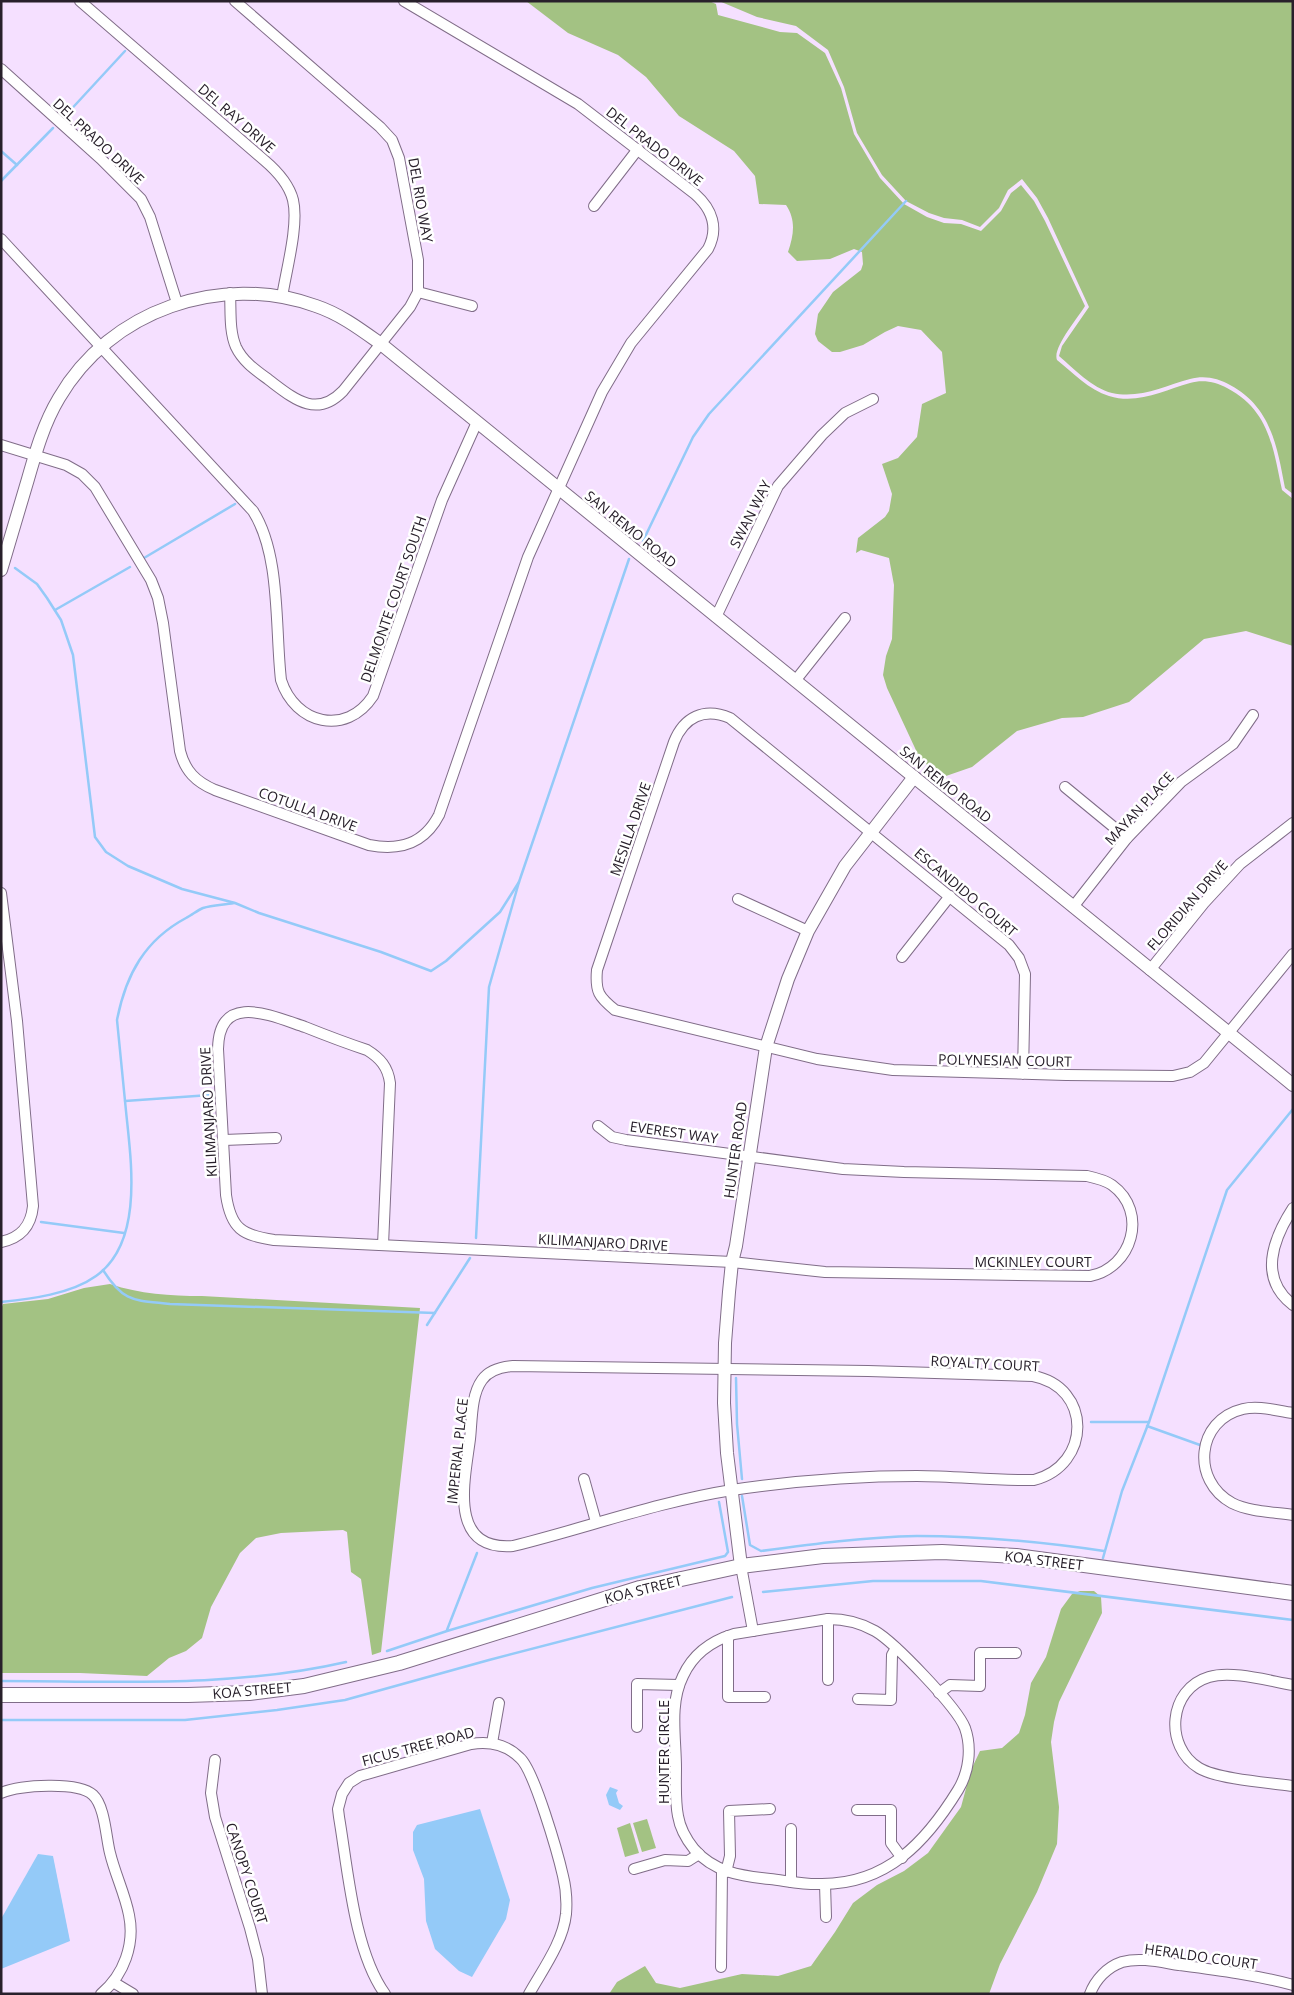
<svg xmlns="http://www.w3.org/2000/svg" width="1294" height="1995" font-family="'Open Sans',sans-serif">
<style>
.green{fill:#a3c283}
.water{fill:#94caf8}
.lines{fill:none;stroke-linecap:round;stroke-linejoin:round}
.stream{stroke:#94caf8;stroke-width:2.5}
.minor-casing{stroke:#806d88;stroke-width:12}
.tertiary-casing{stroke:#806d88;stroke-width:14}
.secondary-casing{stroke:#806d88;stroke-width:16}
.minor{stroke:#fff;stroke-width:10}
.tertiary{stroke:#fff;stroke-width:12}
.secondary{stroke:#fff;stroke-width:14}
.labels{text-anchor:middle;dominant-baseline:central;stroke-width:5;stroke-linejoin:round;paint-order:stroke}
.street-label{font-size:14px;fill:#28202b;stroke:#fff}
</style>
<rect width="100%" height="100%" fill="#f5e0ff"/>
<g class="green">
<path d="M526,1H709L716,4L718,15L780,32L797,33L825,53L841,88L854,134L880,178L904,204L927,217L944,223L961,224L981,231L1001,211L1011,193L1021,185L1034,201L1045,221L1085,306C1078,318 1052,348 1057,360C1072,372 1089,390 1109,396C1138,405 1164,390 1190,383C1203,379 1216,382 1227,388C1269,410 1273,447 1282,490L1293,499V646L1246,631L1204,639L1129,702L1083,717L1062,718L1017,731L972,767L946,776L921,761L887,688L883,675L886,656L892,639L894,585L889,558L861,550L856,553L858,538L885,517L889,511L892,494L882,464L898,458L917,437L922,404L946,393L942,352L921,330L898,326L885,332L863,345L840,352H832L818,341L815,334L818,314L833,292L861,270L863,264L862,252L854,249L830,259L797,261L788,252C794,234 796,220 786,205L759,204L755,176L734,151L679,116L646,77L618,55L568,33Z"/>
<path d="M719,1H1293V494L1285,488C1277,446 1271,407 1230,385C1218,378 1204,375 1190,379C1164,386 1140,399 1112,393C1092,388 1074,369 1059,356L1062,346L1089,307L1048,218L1037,198L1022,179L1008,190L999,208L980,227L962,220L944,218L929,213L906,201L882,175L857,133L844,87L828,50L796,26L757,17Z"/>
<path d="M110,1284C140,1294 170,1296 202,1296L420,1308L381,1652L372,1655L361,1579L351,1572L347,1532L343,1530L281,1533L256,1538L240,1553L211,1607L202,1638L186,1651L169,1658L147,1676L80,1673H1V1309L3,1304L48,1299L84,1288Z"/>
<polygon points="1080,1591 1094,1591 1101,1597 1102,1613 1059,1702 1054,1722 1051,1742 1059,1807 1057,1844 1037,1892 1000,1964 989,1994 609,1994 617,1982 645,1966 656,1983 680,1988 742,1974 778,1976 811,1966 835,1932 853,1903 877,1885 904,1871 928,1853 961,1807 971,1770 980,1751 1002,1748 1019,1733 1025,1715 1031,1683 1046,1657 1061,1609 1072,1594"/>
<polygon points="647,1819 656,1848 642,1852 633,1823"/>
<polygon points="630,1823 639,1853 625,1857 617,1828"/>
</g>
<g class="water">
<polygon points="610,1787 618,1790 616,1793 619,1803 623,1806 620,1810 609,1805 606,1795"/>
<polygon points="480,1809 510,1900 506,1919 472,1977 459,1971 435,1949 426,1921 424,1879 413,1850 413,1832 417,1825"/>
<polygon points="38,1854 53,1856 70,1941 1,1969 1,1919"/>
</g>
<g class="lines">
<g class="stream">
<polyline points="65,116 125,51"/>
<polyline points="1,151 17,165"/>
<polyline points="1,181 53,128"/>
<polyline points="643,541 693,437 709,414 906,201"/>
<polyline points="144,558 235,504"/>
<polyline points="15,568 37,584 47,598 61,620 73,655 95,837 106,852 128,866 182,889 235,903 259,913 381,952 431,971 446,961 500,912 519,882"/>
<polyline points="55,610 130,567"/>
<polyline points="125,1101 210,1095"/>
<polyline points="41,1222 124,1233"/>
<polyline points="476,1238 489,987 519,882 629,559"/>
<path d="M103,1270C124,1303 134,1300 170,1304L435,1313"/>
<path d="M1,1302C31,1299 71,1294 96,1276C144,1242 131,1161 126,1111C123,1081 120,1050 117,1020C126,974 145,940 186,918C192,915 198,910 203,908C213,905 224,905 234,903"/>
<polyline points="427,1325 470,1258"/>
<polyline points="736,1378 737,1424 742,1479"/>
<polyline points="1091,1422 1149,1422"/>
<polyline points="1147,1426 1200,1445"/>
<path d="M742,1496L750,1545L761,1551C813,1544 865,1537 917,1536C979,1536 1043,1542 1104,1551"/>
<polyline points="1103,1558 1122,1491 1149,1422 1227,1190 1293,1109"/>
<polyline points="763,1592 873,1581 981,1581 1293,1620"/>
<polyline points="447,1630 477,1553"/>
<polyline points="387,1651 447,1631 592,1588 725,1556 728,1552 719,1502"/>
<path d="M1,1681C116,1681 233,1688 346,1662"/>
<polyline points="1,1720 185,1720 277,1710 345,1700 489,1660 732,1597"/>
</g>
<defs>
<g id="minor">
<path d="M80,1L264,160C277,171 289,184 293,200C299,225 286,271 282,297"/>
<polyline points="1,69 101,159 141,199 150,217 177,303"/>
<polyline points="594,206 638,149"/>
<path d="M1,239L253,511C281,555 275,628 281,680C295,724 346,737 373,696L442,500L477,422"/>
<polyline points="418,292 472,306"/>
<path d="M230,293C231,311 229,331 236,347C243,362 257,371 269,380C293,398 316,419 343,391L410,307L418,292V260L399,158L392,140L380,127L235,1"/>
<path d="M1,445L66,465L82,474L95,487L151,580L158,598L163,623L180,751C185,771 196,782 215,790L369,845C400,851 424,844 439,815L528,557L602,392L631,343L708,249C719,228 712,209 695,194L578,104L404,1"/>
<polyline points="716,617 778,486 822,435 845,413 873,399"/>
<polyline points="795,681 845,618"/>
<polyline points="1065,787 1127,838"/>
<path d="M1,893L17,1021L33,1206C31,1226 21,1238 1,1242"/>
<polyline points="738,899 808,931"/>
<polyline points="1073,907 1127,838 1181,782 1233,744 1253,715"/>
<polyline points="902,957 950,896"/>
<polyline points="1150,970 1204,903 1240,864 1293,823"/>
<path d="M1023,1074L1025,974L1019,958L1009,945L730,718C704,707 684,717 674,742L597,970C595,992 599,997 615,1010L817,1059L893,1070L1066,1075L1173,1076L1190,1072L1204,1063L1293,954"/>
<polyline points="224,1140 276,1138"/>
<path d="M1293,1208C1273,1239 1258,1278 1293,1305"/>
<path d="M383,1245L390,1083C388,1067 380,1058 367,1050C346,1043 325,1035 305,1027C272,1016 219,991 218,1049L226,1195C231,1229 242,1235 274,1240L732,1262L825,1272L1090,1276C1132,1268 1149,1212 1112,1185C1105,1180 1096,1178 1087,1176L904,1172L843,1169L626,1140L612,1137L598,1126"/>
<path d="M513,1366L868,1371L1033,1376C1092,1387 1092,1465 1034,1480C995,1481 956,1476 917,1476C855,1476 793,1481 732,1490C657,1502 586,1528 513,1546C447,1551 465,1479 470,1439C472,1421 471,1395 482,1380C489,1370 501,1367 513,1366Z"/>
<path d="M1293,1413C1277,1411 1259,1405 1243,1409C1196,1420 1191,1481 1232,1503C1250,1512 1274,1512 1293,1515"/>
<polyline points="584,1479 596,1522"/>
<polyline points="741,1566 753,1631"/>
<path d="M828,1619C845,1619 861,1623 875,1631C894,1642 957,1707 965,1728C972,1748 969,1772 958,1790C926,1842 887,1884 822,1884C805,1885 787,1881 770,1879C740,1876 714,1872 694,1849C686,1839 680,1828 678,1816C675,1801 676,1784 676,1768C676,1738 669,1704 683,1676C693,1654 711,1641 734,1634Z"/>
<polyline points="728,1636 728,1697 765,1697"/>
<polyline points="828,1680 828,1619"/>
<path d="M1293,1685C1269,1681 1232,1670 1209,1677C1168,1689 1164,1747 1199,1768C1217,1779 1270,1783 1293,1786"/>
<polyline points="939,1693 950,1685 980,1686 980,1653 1016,1653"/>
<polyline points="858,1699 891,1700 892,1655 896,1648"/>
<polyline points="637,1727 637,1684 679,1685"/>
<polyline points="492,1743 499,1703"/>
<polyline points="215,1760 211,1793 215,1817 250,1928 258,1959 262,1994"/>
<path d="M1,1793C20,1785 78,1781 93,1795C105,1806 106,1838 110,1853C115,1874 125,1894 129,1915C135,1944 124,1975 101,1994"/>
<polyline points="857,1810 891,1810 891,1843 902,1858"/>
<polyline points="634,1869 665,1860 688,1861 699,1854"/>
<polyline points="726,1872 730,1856 729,1811 770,1809"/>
<polyline points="791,1882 791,1829"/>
<polyline points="825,1884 826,1917"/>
<polyline points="721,1967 722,1870"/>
<polyline points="113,1982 133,1994"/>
<path d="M385,1994C354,1951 348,1870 339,1817L338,1809L342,1794L349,1783L360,1776L471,1744C489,1741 506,1744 520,1758C534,1770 558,1854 563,1876C566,1888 567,1902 566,1914C563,1942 543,1969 529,1994"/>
<path d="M1090,1994C1095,1980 1107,1967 1122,1962C1140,1957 1160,1962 1179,1965C1217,1970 1256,1975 1293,1985"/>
</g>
<g id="tertiary">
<path d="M1,570C10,540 19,509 28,479C36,451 44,423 59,398C110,310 221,272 316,306C340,314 360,329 381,344L1293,1085"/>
<polyline points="741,1566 727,1453 724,1403 725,1343 729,1292 732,1262 736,1246 766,1047 788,979 808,931 845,866 914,777"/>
</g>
<polyline id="secondary" points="1,1695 188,1695 249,1693 304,1686 399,1663 640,1588 741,1566 823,1556 942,1552 1016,1556 1293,1593"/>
</defs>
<use href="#minor" class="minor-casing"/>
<use href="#tertiary" class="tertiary-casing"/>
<use href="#secondary" class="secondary-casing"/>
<use href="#minor" class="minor"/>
<use href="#tertiary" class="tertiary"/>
<use href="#secondary" class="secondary"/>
</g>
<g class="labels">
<g class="street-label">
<text transform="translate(237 118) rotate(41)">DEL RAY DRIVE</text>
<text transform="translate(99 141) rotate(43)">DEL PRADO DRIVE</text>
<text transform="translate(655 146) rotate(38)">DEL PRADO DRIVE</text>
<text transform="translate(421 200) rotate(80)">DEL RIO WAY</text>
<text transform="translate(750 514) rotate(-63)">SWAN WAY</text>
<text transform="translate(631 529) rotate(39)">SAN REMO ROAD</text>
<text transform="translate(393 599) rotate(-71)">DELMONTE COURT SOUTH</text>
<text transform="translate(946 784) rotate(39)">SAN REMO ROAD</text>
<text transform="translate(1139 808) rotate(-47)">MAYAN PLACE</text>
<text transform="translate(308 809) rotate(20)">COTULLA DRIVE</text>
<text transform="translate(630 829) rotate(-71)">MESILLA DRIVE</text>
<text transform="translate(966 892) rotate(40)">ESCANDIDO COURT</text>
<text transform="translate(1187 905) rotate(-49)">FLORIDIAN DRIVE</text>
<text transform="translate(1005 1060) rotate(1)">POLYNESIAN COURT</text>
<text transform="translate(208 1112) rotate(-93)">KILIMANJARO DRIVE</text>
<text transform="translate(674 1132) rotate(8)">EVEREST WAY</text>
<text transform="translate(735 1150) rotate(-82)">HUNTER ROAD</text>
<text transform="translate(603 1242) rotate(3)">KILIMANJARO DRIVE</text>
<text x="1033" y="1261">MCKINLEY COURT</text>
<text transform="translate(985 1363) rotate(3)">ROYALTY COURT</text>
<text transform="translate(457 1451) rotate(-84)">IMPERIAL PLACE</text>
<text transform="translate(1044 1560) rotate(7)">KOA STREET</text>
<text transform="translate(643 1589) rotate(-14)">KOA STREET</text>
<text transform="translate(252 1690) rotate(-5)">KOA STREET</text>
<text transform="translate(418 1746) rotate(-15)">FICUS TREE ROAD</text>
<text transform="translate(663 1752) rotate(-90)">HUNTER CIRCLE</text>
<text transform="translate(247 1873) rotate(72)">CANOPY COURT</text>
<text transform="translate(1201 1956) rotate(8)">HERALDO COURT</text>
</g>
</g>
<rect width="1294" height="1995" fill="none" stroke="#28202b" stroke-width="5"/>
</svg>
